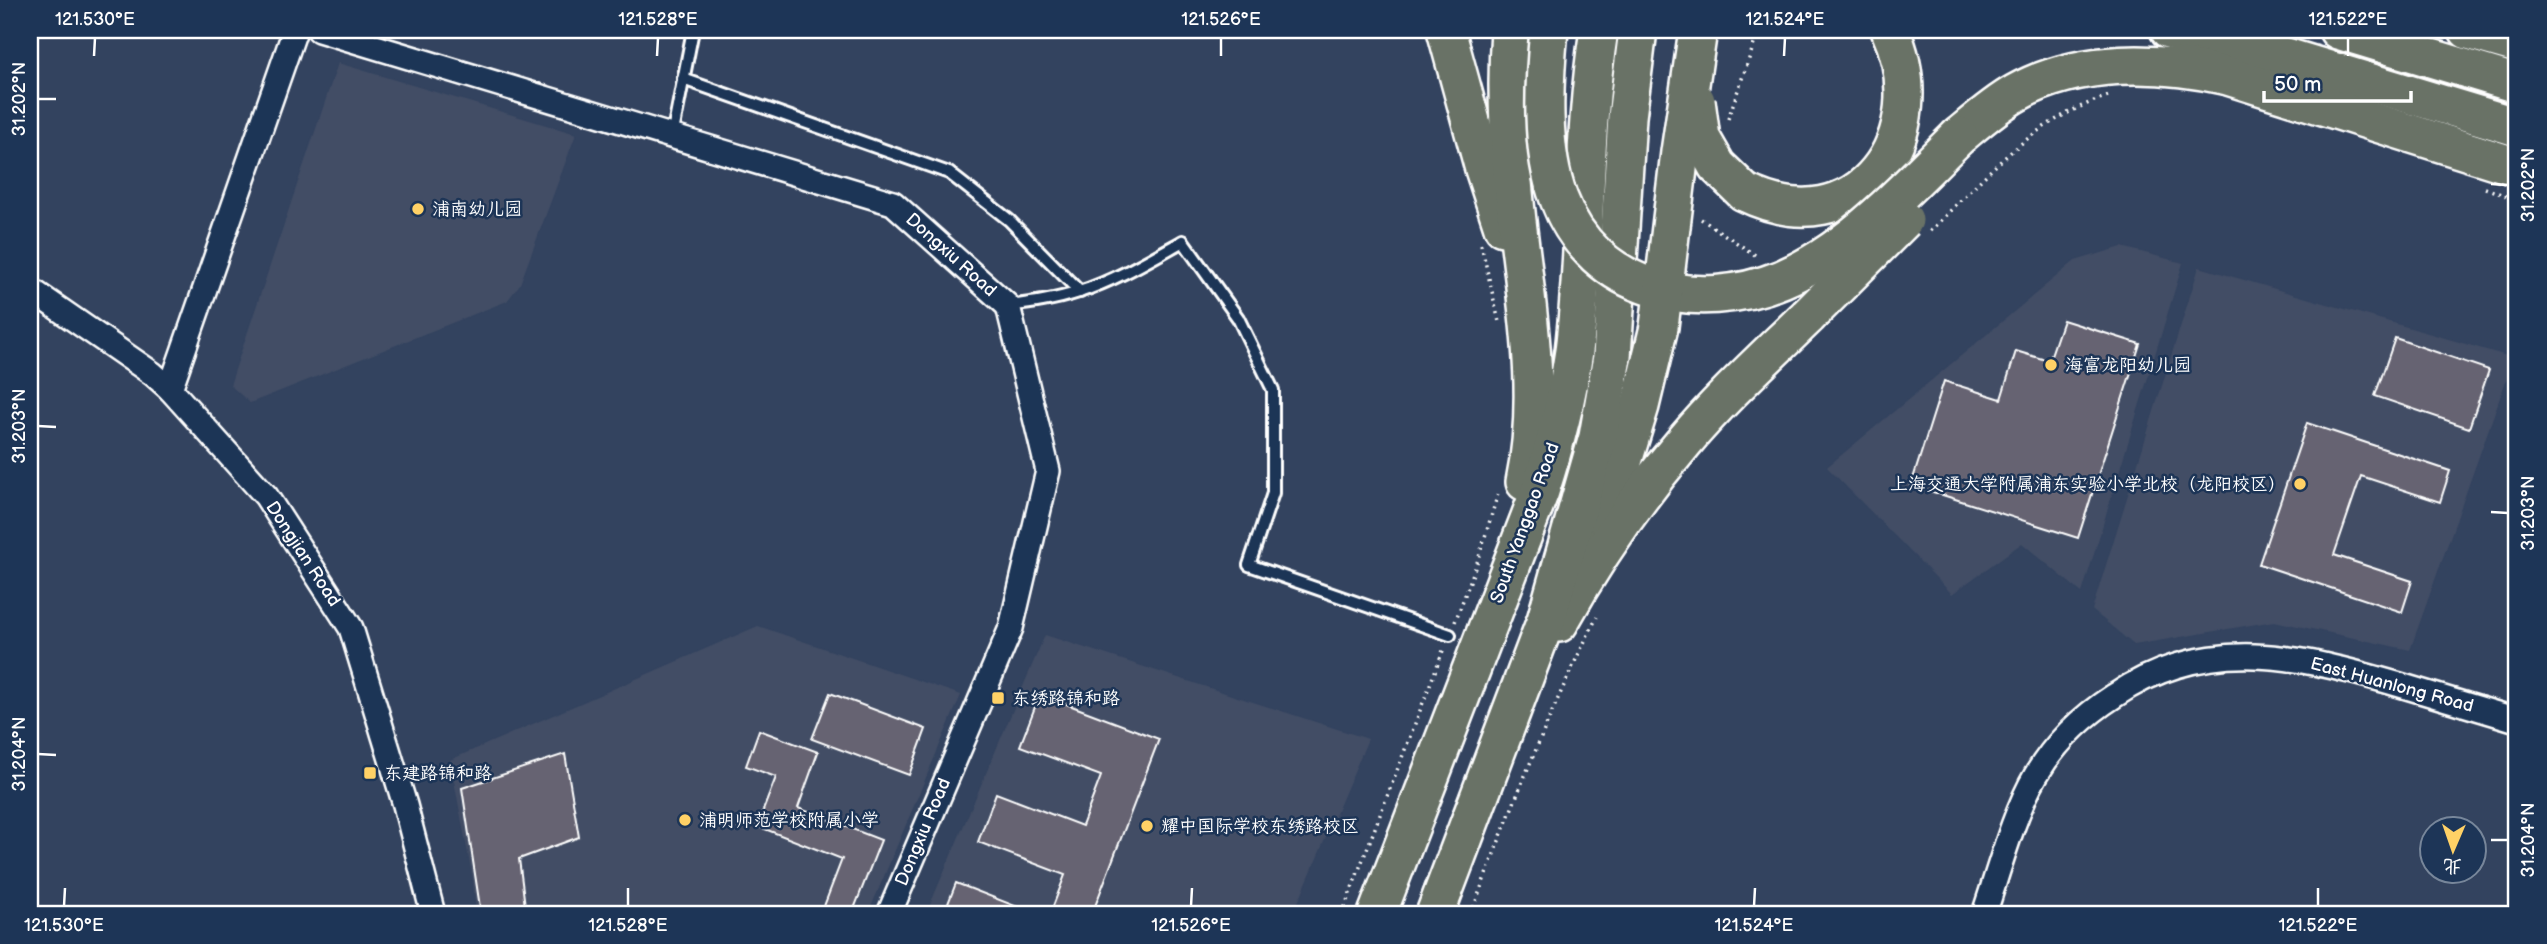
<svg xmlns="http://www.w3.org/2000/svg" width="2547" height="944" font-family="'Balsamiq Sans','LXGW WenKai TC',sans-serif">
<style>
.built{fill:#424d65}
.building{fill:#666372;stroke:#fff;stroke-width:2}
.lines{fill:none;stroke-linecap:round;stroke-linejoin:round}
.service-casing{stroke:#fff;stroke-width:16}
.minor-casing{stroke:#fff;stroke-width:28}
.primary-casing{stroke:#fff;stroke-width:40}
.trunk-casing{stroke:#fff;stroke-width:42}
.path{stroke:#fff;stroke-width:3.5;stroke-dasharray:2 5;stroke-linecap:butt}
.service{stroke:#1d3557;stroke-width:10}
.minor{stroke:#1d3557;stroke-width:23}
.primary{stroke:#697266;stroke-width:35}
.trunk{stroke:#697266;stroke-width:37}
.trunk-bridge-casing{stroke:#fff;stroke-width:42;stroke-linecap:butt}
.trunk-bridge{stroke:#697266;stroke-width:37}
.ticks{fill:none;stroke:#fff;stroke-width:2.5}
.poi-dot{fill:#ffd166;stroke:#1d3557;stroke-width:2.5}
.labels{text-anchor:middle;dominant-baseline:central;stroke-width:5;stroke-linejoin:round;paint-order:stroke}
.poi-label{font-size:18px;fill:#fff;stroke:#1d3557;text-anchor:start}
.street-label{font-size:18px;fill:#fff;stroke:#1d3557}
.neatline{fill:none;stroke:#fff;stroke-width:2.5}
.ticks-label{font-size:18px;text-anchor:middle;fill:#fff}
</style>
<rect width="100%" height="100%" fill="#33435f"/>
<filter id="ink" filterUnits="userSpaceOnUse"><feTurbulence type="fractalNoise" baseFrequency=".0143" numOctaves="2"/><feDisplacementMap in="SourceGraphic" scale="14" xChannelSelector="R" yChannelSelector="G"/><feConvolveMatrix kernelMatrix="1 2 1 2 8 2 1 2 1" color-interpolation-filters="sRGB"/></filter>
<g filter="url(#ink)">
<g class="built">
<polygon points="338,63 576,134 520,284 507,301 250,403 230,385"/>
<polygon points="2122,247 2183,263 2082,593 2022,543 1952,594 1827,467 2075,261"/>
<polygon points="2199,267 2514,358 2410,650 2274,621 2134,645 2092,610"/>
<polygon points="758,626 961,695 868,914 476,914 473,880 450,760"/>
<polygon points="1045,635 1368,739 1293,914 926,914"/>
</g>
<g class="building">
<polygon points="2063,320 2140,344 2078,538 1911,485 1944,381 2001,399 2016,351 2049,361"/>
<polygon points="2395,338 2489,370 2469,428 2375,396"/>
<polygon points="2307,423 2450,471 2440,502 2361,476 2334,555 2412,581 2402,612 2259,564"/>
<polygon points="830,693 926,729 909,775 812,739"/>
<polygon points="1040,694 1159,739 1092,914 1050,914 1065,875 978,842 996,793 1082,826 1101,776 1020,746"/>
<polygon points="759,730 818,752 798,808 881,840 852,914 821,914 842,859 757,826 776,777 746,766"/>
<polygon points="565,754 579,837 519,859 526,914 481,914 462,788"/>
<polygon points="956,883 1033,913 1033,914 944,914"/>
</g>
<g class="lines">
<defs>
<g id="service">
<polyline points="683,79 949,173 1009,220 1080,292"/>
<polyline points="672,137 693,30"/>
<path d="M1008,306C1032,303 1055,300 1079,292C1116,280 1149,260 1183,241L1238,318L1273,390V493L1249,565L1450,635"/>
</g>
<g id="minor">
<polyline points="319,30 893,203 1008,306 1048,471 1011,628 889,914"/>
<polyline points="30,289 153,374 170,389 266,496 351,628 405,805 433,914"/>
<polyline points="170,389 295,30"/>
<path d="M1984,914C1998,873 2014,812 2036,775C2055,743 2083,716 2114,696C2207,633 2300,656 2400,685C2439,697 2478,708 2517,720"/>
</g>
<polyline id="primary" points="2168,30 2225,47"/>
<g id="trunk">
<polyline points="1446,30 1484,169 1503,227"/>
<path d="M1510,30C1505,94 1510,158 1517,221C1527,308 1543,395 1525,482"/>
<polyline points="2197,30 2517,127"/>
<polyline points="2338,30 2517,84"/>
<polyline points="2468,30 2517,44"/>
<path d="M1959,136C1977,121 1995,105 2016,93C2079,58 2159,60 2228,76L2517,167"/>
<path d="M1744,192C1860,249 1937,134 1890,30"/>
<polyline points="1591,541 1616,484 1640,406 1659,327"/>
<path d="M1559,623C1594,560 1637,497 1684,442C1722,397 1766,357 1808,316"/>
<path d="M1377,914L1540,491C1555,445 1567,399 1574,351C1587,244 1582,136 1599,30"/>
<polyline points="1435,914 1546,620 1598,437 1612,357 1627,117 1638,30"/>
</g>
</defs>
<use href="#service" class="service-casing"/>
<use href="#minor" class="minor-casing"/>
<use href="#primary" class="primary-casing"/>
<use href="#trunk" class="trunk-casing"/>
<g class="path">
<polyline points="1728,119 1759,30"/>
<polyline points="2485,188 2517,200"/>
<polyline points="1701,219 1758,257"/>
<path d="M1930,231C1987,175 2029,122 2108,96"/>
<polyline points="1481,244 1499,322"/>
<polyline points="1455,622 1479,557 1499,490"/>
<polyline points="1342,914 1444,648"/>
<path d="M1471,914C1509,814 1548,713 1597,617"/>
</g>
<use href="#service" class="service"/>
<use href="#minor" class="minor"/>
<use href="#primary" class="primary"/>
<use href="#trunk" class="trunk"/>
<defs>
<g id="trunk-bridge">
<path d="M1549,30C1544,81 1540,150 1559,199C1594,292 1697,314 1782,279C1852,249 1906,188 1959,136"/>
<polyline points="1696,101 1701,138 1717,166 1744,192"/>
<polyline points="1808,316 1904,220"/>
<polyline points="1659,327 1680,152 1698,30"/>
</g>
</defs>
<use href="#trunk-bridge" class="trunk-bridge-casing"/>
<use href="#trunk-bridge" class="trunk-bridge"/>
</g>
</g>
<path class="ticks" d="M94,56L95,38M657,56L658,38M1221,56V38M1784,56L1785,38M2348,56V38M38,99H56M2491,184L2508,185M38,426L56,427M2491,512L2508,513M38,754L56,755M2491,840H2508M64,906L65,888M628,906V888M1191,906L1192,888M1754,906L1755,888M2318,906V888"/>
<g class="poi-dot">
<circle cx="418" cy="209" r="7"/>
<circle cx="2051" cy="365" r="7"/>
<circle cx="2300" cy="484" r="7"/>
<rect x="991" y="691" width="14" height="14" rx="3.5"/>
<rect x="363" y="766" width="14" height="14" rx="3.5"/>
<circle cx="685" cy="820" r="7"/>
<circle cx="1147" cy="826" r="7"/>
</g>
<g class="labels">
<g class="poi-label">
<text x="432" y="209">浦南幼儿园</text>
<text x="2065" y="365">海富龙阳幼儿园</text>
<text x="2286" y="484" text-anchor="end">上海交通大学附属浦东实验小学北校（龙阳校区）</text>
<text x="1012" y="698">东绣路锦和路</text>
<text x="384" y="773">东建路锦和路</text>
<text x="699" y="820">浦明师范学校附属小学</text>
<text x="1161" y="826">耀中国际学校东绣路校区</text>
</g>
<g class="street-label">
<text transform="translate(951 255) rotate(42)">Dongxiu Road</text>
<text transform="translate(1525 523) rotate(-70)">South Yanggao Road</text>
<text transform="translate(303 554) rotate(57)">Dongjian Road</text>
<text transform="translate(2392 685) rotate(15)">East Huanlong Road</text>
<text transform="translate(923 832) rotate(-67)">Dongxiu Road</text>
</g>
</g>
<rect width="2547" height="944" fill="none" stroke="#1d3557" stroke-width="77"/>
<g transform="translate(2453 850) rotate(182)"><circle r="33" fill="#1d3557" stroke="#77869a" stroke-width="2"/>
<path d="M0-5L12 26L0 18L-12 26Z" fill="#ffd166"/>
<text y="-10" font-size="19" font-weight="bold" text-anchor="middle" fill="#ffffff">北</text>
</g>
<path d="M2264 91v10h147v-10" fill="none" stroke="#ffffff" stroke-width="3.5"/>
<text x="2274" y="91" font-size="21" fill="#ffffff" stroke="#1d3557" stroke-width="5" paint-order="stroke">50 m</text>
<rect x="38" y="38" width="2470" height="868" class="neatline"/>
<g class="ticks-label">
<text x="95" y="25">121.530°E</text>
<text x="658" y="25">121.528°E</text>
<text x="1221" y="25">121.526°E</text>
<text x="1785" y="25">121.524°E</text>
<text x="2348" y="25">121.522°E</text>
<text transform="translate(19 99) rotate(-90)" y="6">31.202°N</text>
<text transform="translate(2528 185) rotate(-90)" y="6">31.202°N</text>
<text transform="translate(19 426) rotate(-90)" y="6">31.203°N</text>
<text transform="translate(2528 513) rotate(-90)" y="6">31.203°N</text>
<text transform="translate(19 754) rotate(-90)" y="6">31.204°N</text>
<text transform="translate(2528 840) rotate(-90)" y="6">31.204°N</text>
<text x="64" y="931">121.530°E</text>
<text x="628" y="931">121.528°E</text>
<text x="1191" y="931">121.526°E</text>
<text x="1754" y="931">121.524°E</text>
<text x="2318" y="931">121.522°E</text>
</g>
</svg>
